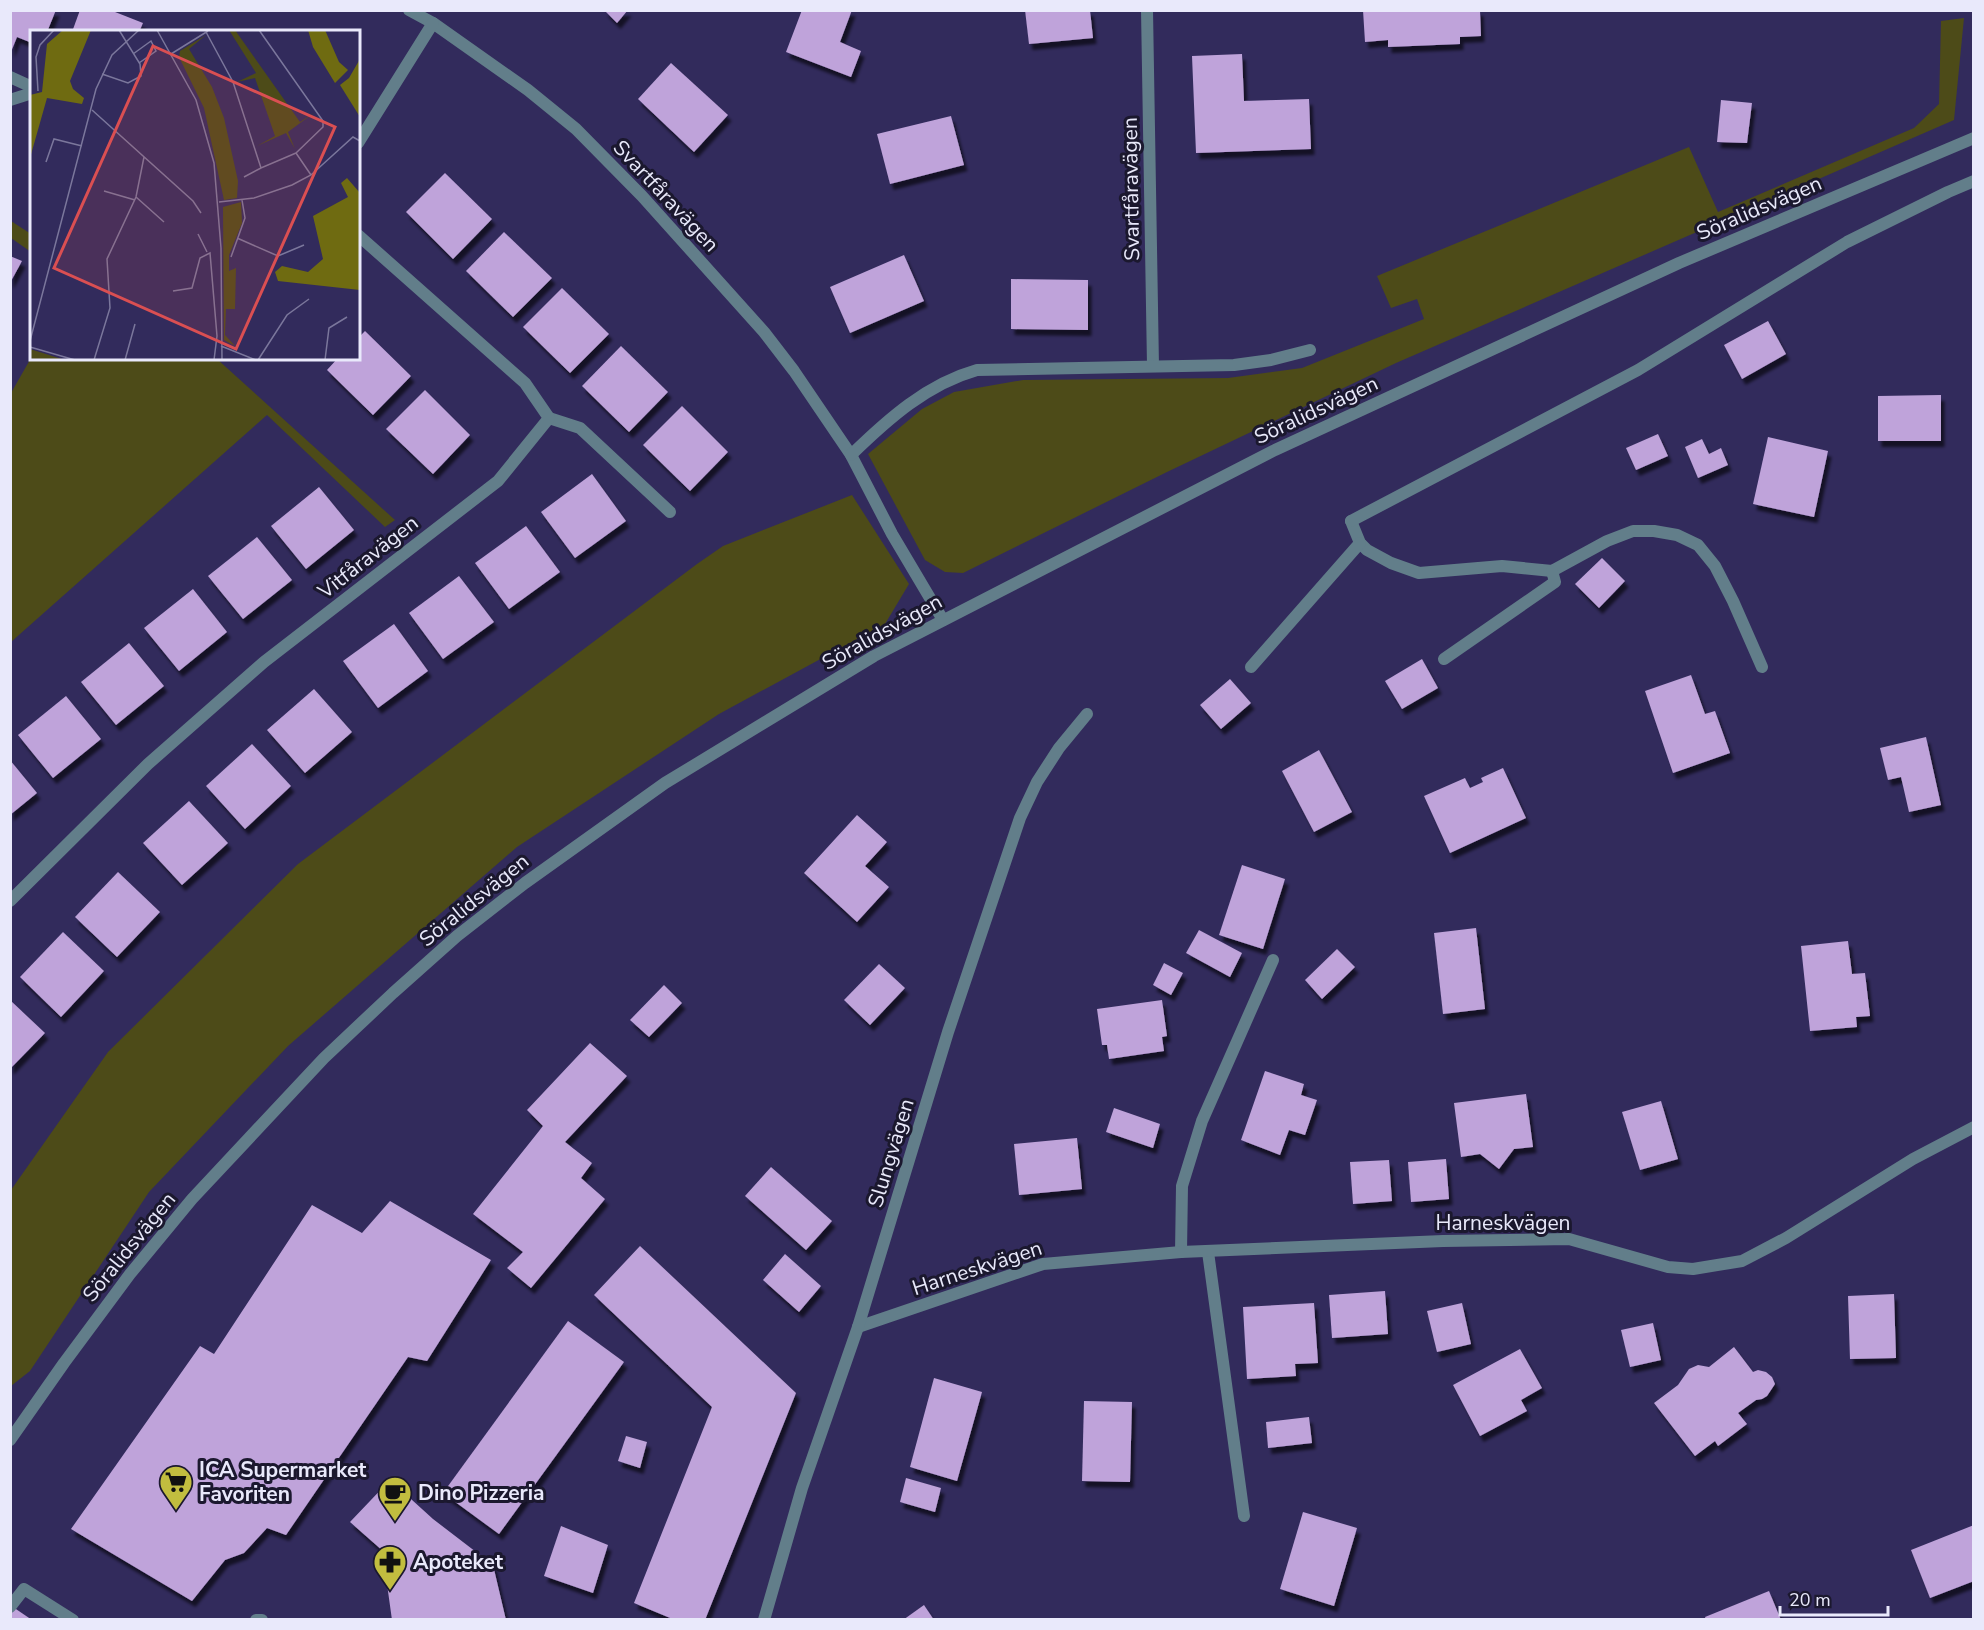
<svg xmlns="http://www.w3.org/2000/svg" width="1984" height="1630" font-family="'Nunito Sans',sans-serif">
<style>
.green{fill:#4d4b18}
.building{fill:#bfa3da;filter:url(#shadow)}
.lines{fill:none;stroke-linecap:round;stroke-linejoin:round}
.service{stroke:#627e8a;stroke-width:12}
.minor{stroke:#627e8a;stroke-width:12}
.tertiary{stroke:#627e8a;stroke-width:12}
.labels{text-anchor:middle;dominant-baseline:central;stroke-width:6;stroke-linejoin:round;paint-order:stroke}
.street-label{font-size:21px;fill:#e9e9fb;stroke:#1b182e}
.poi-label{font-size:21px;font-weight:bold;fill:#e9e9fb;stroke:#1b182e;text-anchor:start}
.inset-road{fill:none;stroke:#7b779c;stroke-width:1.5}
.view{fill:#da4f52;fill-opacity:0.15;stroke:#da4f52;stroke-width:3}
.inset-edge{fill:none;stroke:#e9e9fb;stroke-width:3}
</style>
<defs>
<filter id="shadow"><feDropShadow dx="3.5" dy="6" stdDeviation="1.5" flood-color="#0009"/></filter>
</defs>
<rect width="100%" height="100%" fill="#322b5c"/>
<g class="green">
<polygon points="1964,18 1954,120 1396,363 1167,472 963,573 945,572 925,560 868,454 922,409 954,392 1023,380 1228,378 1302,368 1424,319 1417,299 1391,308 1377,276 1689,147 1718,212 1914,128 1939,104 1941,21"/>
<polygon points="11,221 31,234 31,252 11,238"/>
<polygon points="31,358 217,359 395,520 385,527 267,415 11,642 11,393"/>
<polygon points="852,495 909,584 885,624 719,714 517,847 288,1046 149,1192 30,1371 11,1386 11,1190 108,1052 298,864 697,564 723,546"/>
</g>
<g class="building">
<polygon points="10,10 56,10 47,32 32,32 32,43 17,37 11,52"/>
<polygon points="80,10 110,10 143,23 139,32 72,32"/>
<polygon points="604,10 628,10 617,23"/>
<polygon points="802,10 852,10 840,42 861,51 851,77 786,52"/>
<polygon points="1025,10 1090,10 1093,38 1029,44"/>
<polygon points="1363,10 1480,10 1481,36 1460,37 1460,44 1388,47 1388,40 1365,42"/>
<polygon points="1242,54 1244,101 1309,99 1311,149 1196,153 1192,56"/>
<polygon points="671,63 728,115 694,152 638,99"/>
<polygon points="1721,100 1752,103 1747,143 1717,142"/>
<polygon points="951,116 964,165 890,184 877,134"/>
<polygon points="445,173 492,219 453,259 406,212"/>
<polygon points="504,232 552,278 513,317 466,271"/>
<polygon points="904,255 924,301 850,333 830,287"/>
<polygon points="10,256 22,261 10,283"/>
<polygon points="1011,279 1088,280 1088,330 1011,329"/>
<polygon points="562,288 609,334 570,373 523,327"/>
<polygon points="1768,321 1786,354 1742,379 1724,345"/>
<polygon points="365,331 411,376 373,415 327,370 338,358 358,358 358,338"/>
<polygon points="621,346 668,392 629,432 582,386"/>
<polygon points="425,390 470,435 433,474 386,429"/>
<polygon points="1941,395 1941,441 1878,441 1878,396"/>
<polygon points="682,406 728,452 690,491 643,445"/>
<polygon points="1658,434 1668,456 1636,470 1626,448"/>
<polygon points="1768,437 1828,451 1814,517 1753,504"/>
<polygon points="1702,439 1709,454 1721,448 1728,465 1698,478 1685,447"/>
<polygon points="592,474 626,521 575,558 541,512"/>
<polygon points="319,487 354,530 306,569 271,526"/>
<polygon points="526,526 560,572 509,609 475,563"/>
<polygon points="257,537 292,580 243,619 208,576"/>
<polygon points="1602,558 1625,581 1599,608 1575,584"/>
<polygon points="459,576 494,622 443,659 409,613"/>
<polygon points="193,589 227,632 179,671 144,628"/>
<polygon points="394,624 428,671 378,708 343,661"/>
<polygon points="129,643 164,686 116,725 81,682"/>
<polygon points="1422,659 1438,688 1402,709 1385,681"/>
<polygon points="1691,675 1705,714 1715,711 1730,753 1673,773 1645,691"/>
<polygon points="1230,679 1251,703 1221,729 1200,705"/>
<polygon points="314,689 352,732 305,773 267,730"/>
<polygon points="66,696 101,739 53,778 18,735"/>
<polygon points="1926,737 1941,805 1909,812 1901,777 1888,780 1880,748"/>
<polygon points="252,744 291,786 245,829 206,786"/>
<polygon points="1319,750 1352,812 1314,832 1282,771"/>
<polygon points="10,760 37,793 10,815"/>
<polygon points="1503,768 1526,818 1450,853 1424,796 1465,778 1470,788 1483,782 1481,778"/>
<polygon points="189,801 228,843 182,885 143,843"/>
<polygon points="857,815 887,842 865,866 889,887 857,922 804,873"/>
<polygon points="1242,865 1285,879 1263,949 1219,935"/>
<polygon points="118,872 160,912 117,957 75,917"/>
<polygon points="1476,928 1485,1009 1443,1014 1434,933"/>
<polygon points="1199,930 1242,953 1230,977 1186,953"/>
<polygon points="63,932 104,971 61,1017 20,977"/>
<polygon points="1848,941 1852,974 1865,973 1870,1016 1856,1017 1857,1027 1810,1031 1801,946"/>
<polygon points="1337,949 1355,967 1322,999 1305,980"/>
<polygon points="1164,963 1183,973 1171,995 1153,985"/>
<polygon points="879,964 905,988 870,1025 844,1000"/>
<polygon points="664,985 682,1003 649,1037 630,1020"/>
<polygon points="10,1000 45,1033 10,1069"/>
<polygon points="1162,1000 1167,1036 1162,1037 1164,1051 1109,1059 1107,1045 1102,1045 1097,1009"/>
<polygon points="590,1043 627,1076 565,1142 592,1163 581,1178 605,1199 531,1288 507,1268 523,1252 473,1214 543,1126 527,1110"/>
<polygon points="1265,1071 1304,1084 1301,1095 1317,1100 1305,1135 1289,1130 1280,1155 1241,1140"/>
<polygon points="1526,1094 1533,1147 1514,1149 1499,1169 1480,1154 1461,1157 1454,1103"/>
<polygon points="1661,1101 1678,1159 1640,1170 1622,1112"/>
<polygon points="1114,1108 1160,1124 1153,1148 1106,1132"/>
<polygon points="1077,1138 1082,1189 1019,1195 1014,1144"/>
<polygon points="1446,1159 1449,1199 1411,1202 1408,1162"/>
<polygon points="1389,1160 1392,1201 1353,1204 1350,1162"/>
<polygon points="771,1167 832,1221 806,1250 745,1196"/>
<polygon points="390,1201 491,1260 427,1361 408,1357 286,1535 267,1528 244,1553 225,1560 192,1601 71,1529 200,1346 214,1354 312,1205 362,1233"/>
<polygon points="640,1246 796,1393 705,1620 675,1620 634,1603 712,1407 594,1295"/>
<polygon points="785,1254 821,1286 799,1312 763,1280"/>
<polygon points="1385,1291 1388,1334 1332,1338 1329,1295"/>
<polygon points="1894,1294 1896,1358 1850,1359 1848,1296"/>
<polygon points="1314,1303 1318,1363 1295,1364 1296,1376 1247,1379 1243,1307"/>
<polygon points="1462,1303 1471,1344 1437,1352 1427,1311"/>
<polygon points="568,1321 624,1362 499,1534 443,1493"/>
<polygon points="1653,1323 1661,1360 1630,1367 1621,1330"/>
<polygon points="1734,1347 1753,1372 1758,1370 1766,1372 1772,1377 1775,1384 1767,1396 1762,1399 1756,1400 1738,1413 1747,1424 1718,1446 1715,1441 1695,1456 1654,1403 1678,1385 1689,1369 1698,1365 1709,1367"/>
<polygon points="1520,1349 1542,1388 1521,1400 1527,1411 1480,1436 1453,1385"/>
<polygon points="934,1378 982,1392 957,1481 910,1467"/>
<polygon points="1084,1401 1132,1402 1130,1482 1082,1481"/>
<polygon points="1309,1417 1312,1443 1268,1448 1266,1422"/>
<polygon points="626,1436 647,1442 640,1468 618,1461"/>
<polygon points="906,1478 941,1488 935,1512 900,1502"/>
<polygon points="390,1480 433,1519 493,1565 506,1620 392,1620 387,1584 400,1566 350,1522"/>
<polygon points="1303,1512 1357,1528 1334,1606 1280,1589"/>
<polygon points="1974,1525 1974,1581 1930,1598 1911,1550"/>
<polygon points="561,1526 608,1545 593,1593 544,1576"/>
<polygon points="1769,1591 1781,1620 1706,1620 1705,1617"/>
<polygon points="10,1605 32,1620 10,1620"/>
<polygon points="924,1605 934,1620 903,1620"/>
</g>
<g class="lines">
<g class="service">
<polyline points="1147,10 1153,366"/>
<polyline points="1351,521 1360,543 1367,550 1391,563 1419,573 1502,566 1552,571 1607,541 1633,531 1654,531 1677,535 1698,545 1715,566 1733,601 1762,667"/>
<polyline points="1444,659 1555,582 1552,571"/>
<polyline points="1251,667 1360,543"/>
<polyline points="10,1607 24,1589 73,1620"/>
<polyline points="256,1620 262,1620"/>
</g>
<g class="minor">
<polyline points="409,10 433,23 528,90 576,129 642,196 764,332 794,371 851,455 892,534 943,620"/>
<polyline points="10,77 32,87"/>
<polyline points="10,100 32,93"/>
<polyline points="358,143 433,23"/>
<polyline points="549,418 580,428 670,512"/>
<path d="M851,455C888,419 927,384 977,370L1234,365L1271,360L1310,350"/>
<polyline points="1351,521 1638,370 1847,242 1948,192 1974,181"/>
<polyline points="10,901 148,764 264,662 498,481 549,418 525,383 358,235"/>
<polyline points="1181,1252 1182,1186 1202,1121 1273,960"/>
<polyline points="1208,1252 1244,1516"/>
<polyline points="858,1327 1043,1264 1181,1252 1443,1241 1569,1239 1668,1267 1693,1269 1742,1261 1786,1238 1913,1159 1974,1127"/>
<polyline points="764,1620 802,1488 858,1327 948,1032 1020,818 1037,782 1059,748 1087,714"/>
</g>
<polyline class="tertiary" points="10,1440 64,1363 130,1274 192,1199 324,1058 393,993 457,936 525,883 665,783 874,656 1275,450 1679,263 1974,138"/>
</g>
<defs>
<symbol id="supermarket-pin" viewBox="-11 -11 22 30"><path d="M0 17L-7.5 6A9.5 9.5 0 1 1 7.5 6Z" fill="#c2bd3f" stroke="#1b182e"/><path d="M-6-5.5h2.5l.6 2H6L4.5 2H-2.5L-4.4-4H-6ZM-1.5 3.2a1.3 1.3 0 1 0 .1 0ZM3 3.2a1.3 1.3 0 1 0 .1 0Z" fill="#111"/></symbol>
<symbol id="cafe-pin" viewBox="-11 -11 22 30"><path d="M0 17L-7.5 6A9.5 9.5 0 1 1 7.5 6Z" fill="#c2bd3f" stroke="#1b182e"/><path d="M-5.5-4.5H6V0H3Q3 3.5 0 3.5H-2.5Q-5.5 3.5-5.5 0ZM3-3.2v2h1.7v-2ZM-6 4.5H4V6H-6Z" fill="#111"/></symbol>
<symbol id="pharmacy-pin" viewBox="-11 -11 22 30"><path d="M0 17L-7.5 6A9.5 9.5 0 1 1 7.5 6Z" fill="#c2bd3f" stroke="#1b182e"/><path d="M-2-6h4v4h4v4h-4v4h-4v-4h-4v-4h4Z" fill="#111"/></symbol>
</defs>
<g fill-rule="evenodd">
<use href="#supermarket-pin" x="157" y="1463" width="38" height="52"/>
<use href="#cafe-pin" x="376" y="1474" width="38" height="52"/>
<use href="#pharmacy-pin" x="371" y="1543" width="38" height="52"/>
</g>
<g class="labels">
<g class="street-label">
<text transform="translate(1131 189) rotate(-91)">Svartfåravägen</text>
<text transform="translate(666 196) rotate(47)">Svartfåravägen</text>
<text transform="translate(1759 208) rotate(-23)">Söralidsvägen</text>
<text transform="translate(1316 410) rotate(-25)">Söralidsvägen</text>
<text transform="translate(368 557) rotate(-38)">Vitfåravägen</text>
<text transform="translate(882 632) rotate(-29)">Söralidsvägen</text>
<text transform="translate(474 900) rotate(-39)">Söralidsvägen</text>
<text transform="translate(891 1153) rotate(-73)">Slungvägen</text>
<text x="1503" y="1223">Harneskvägen</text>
<text transform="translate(129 1247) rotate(-51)">Söralidsvägen</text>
<text transform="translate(977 1268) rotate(-18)">Harneskvägen</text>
</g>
<g class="poi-label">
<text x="199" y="1470">ICA Supermarket<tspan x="199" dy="24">Favoriten</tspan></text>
<text x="418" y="1493">Dino Pizzeria</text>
<text x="413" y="1562">Apoteket</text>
</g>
</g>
<g transform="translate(30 30)">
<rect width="330" height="330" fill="#322b5c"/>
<path d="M199,0H205L270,92L285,82L258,102L265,119L256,103L227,116L245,106L225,48L207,52L226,43ZM176,5L159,19L182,57L194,88L208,151L207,168L194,170L174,78L149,27L150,21ZM211,172L212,193L199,225V241L206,238L205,279H196L195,305L205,316L194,310L193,177ZM0,319L35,330H0Z" fill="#4d4b18"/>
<path d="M33,0H61L40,51L43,59L54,68L52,74L17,68L0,128V65L12,62L17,14ZM278,0H295L309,32L318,40L305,53L283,17ZM330,29V87L310,55L319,48ZM317,148L330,163V260L248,251L245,242L252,236L278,242L293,229L283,186L318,167L311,153Z" fill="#6f6b11"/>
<path class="inset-road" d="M127,0L166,70L184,133L191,218L192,330M229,0L293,91V97L266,123M176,2L203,52L231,138L266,123L281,145M103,24L121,11L126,21L109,33M141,24L178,1M72,44L98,53L111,46L110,34L89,0M8,61L6,27L10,15L24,0M62,80L163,171L171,183M16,132L24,109L52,116M214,147L231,138M74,161L105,170M106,167L134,192M189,172L224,168L262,155L281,145L323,107L330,111M168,204L177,222M207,208L248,226L274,215M201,227L215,188L212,170M143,261L162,258L170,228L180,223L187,306L184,330M0,311L66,59L82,25L109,0M191,316L226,330M0,317L45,330M64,330L80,278L77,229L106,167L114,127M95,330L105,294M228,330L257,285L279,269M295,330L299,298L317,287"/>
<path class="view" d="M123,16L305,97L206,319L24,238Z"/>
<rect width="330" height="330" class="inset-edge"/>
</g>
<rect width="1984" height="1630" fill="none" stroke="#e9e9fb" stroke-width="24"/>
<path d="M1780 1606v9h108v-9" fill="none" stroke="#e9e9fb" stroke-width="3"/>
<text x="1789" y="1606" font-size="18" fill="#e9e9fb" stroke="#1b182e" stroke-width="4.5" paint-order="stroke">20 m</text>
</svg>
